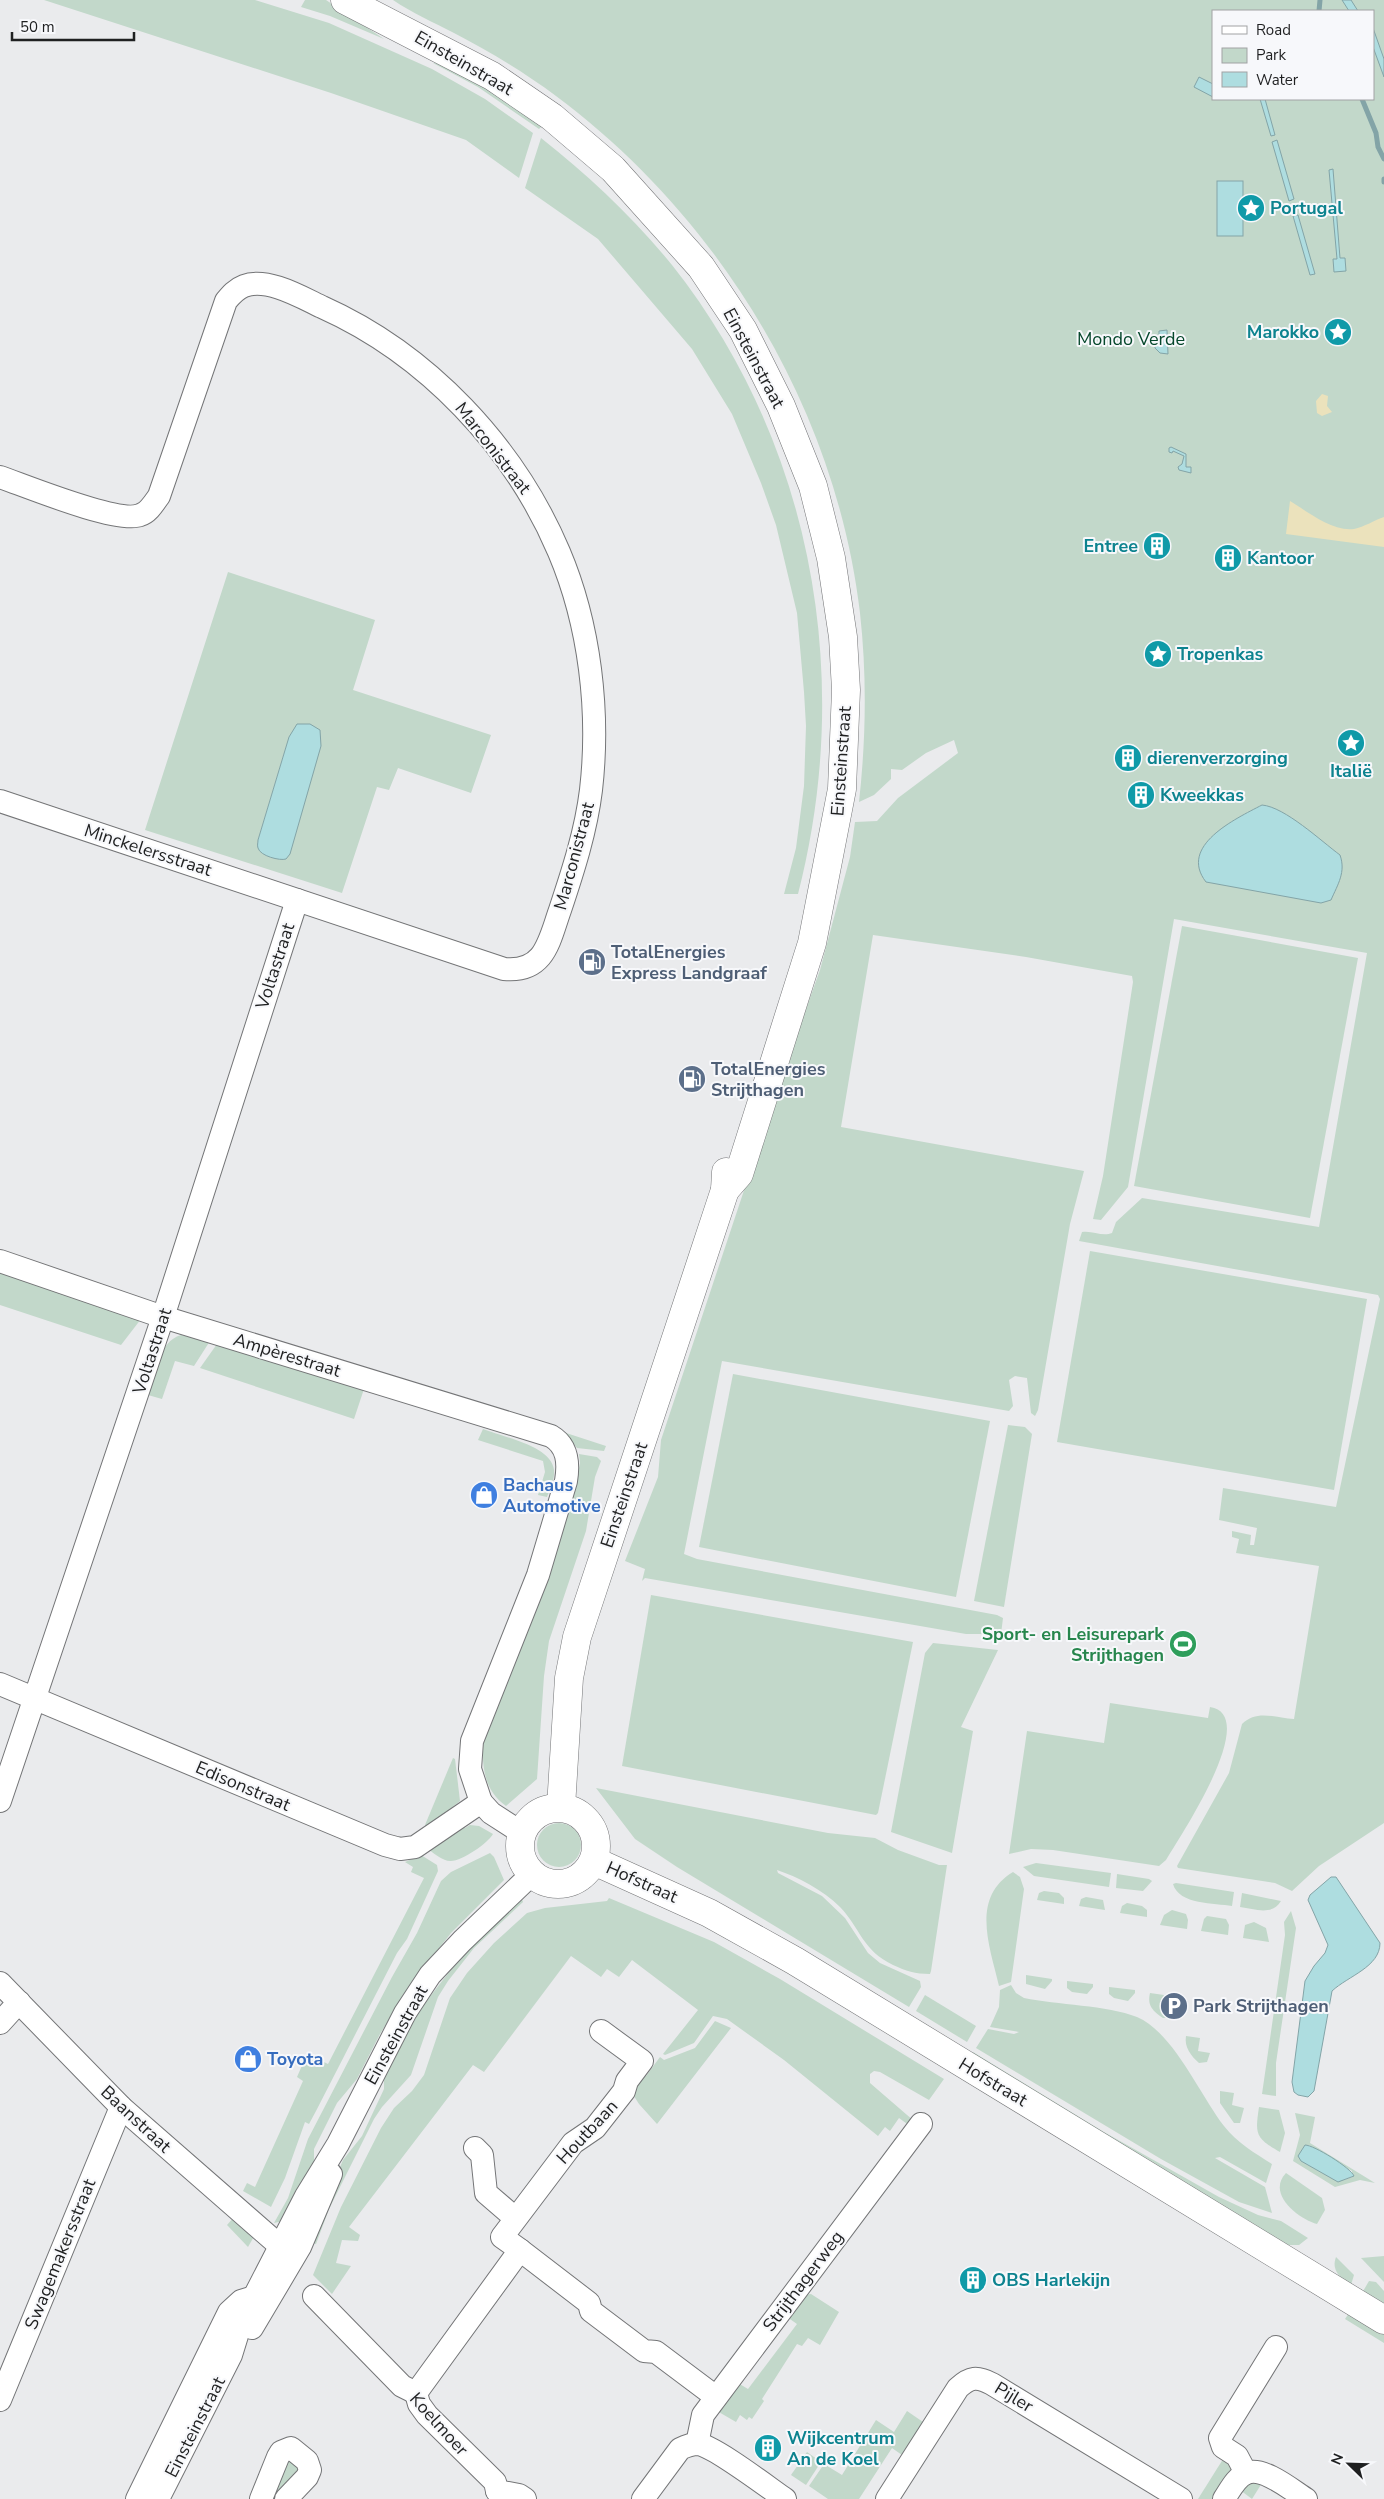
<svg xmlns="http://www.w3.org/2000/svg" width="1384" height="2499" font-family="'Nunito Sans',sans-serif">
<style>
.green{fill:#c2d8ca;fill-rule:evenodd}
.sand{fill:#ebe2bc}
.water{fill:#aedde0;stroke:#83a4a7}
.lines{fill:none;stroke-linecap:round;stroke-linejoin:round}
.stream{stroke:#83a4a7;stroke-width:5}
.minor-casing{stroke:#747577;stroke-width:24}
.major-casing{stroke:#747577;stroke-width:29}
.minor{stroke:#fff;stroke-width:22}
.major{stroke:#fff;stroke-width:28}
.labels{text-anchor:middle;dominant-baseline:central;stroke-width:4;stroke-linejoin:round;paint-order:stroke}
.street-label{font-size:18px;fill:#1f2021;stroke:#f7f8fb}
.culture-label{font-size:18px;font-weight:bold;fill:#0d838f;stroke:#f7f8fb;text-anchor:start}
.park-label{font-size:18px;fill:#05472b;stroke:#f7f8fb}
.service-label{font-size:18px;font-weight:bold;fill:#4e5e75;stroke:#f7f8fb;text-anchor:start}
.shop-label{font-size:18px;font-weight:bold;fill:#366cbe;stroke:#f7f8fb;text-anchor:start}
.leisure-label{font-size:18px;font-weight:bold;fill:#27864d;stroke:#f7f8fb;text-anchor:end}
</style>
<rect width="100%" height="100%" fill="#eaebed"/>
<g class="green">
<polygon points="44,0 255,0 329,23 432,69 485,99 533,133 519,178 466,140 331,93"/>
<polygon points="305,0 326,0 384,39 330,16 301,7"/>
<path d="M393,0H1384V1823L1319,1866L1292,1891L1275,1883L1178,1868L1177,1866L1229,1773L1242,1724C1257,1709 1275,1718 1294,1719L1319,1566L1236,1553L1239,1539L1232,1537V1531L1251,1535L1250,1545H1254L1257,1528L1219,1520L1223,1488L1336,1507L1380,1299L1378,1295L1079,1241L1082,1232C1092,1230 1102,1237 1112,1233L1116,1222L1142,1198L1319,1227L1367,953L1174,919L1128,1187L1101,1220L1093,1219L1103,1176L1133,982L1132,976L1026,957L873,935L841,1127L1084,1171L1070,1224L1038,1410L1035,1416L1031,1413L1027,1378L1015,1376L1009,1380L1013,1406L1009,1411L722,1361L684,1554L697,1559L997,1615L1003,1618L1001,1634H966L645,1578L642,1581L645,1569L625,1561L658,1477L661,1440L781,1079L820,970L850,857L855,822L877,821L898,798L958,753L954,740L926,753L902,770L891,769V779L874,795L859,802C866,739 867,676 860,613C836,409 720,218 556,96C525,73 489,51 454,33C433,22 412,13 393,0ZM1213,11H1373V99H1213Z"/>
<polygon points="433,63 449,64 544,124 539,129 478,87"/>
<path d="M541,138C589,176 633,217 672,265C813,443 854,677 798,894H784L796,848L804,786L806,726L804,692L797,613L776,525L761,483L732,414L692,349L598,239L525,188Z"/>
<path d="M228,572L375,620L353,690L491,735L471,793L398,768L389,790L377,787L342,893L145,830ZM289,737L258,849V840Z"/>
<polygon points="1182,926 1358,958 1310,1218 1134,1186"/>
<polygon points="1090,1251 1367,1299 1334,1490 1057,1442"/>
<polygon points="0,1273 141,1319 121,1345 0,1305"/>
<path d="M181,1335L210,1341L194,1366L175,1361L162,1399L148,1395C155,1374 158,1342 181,1335Z"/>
<polygon points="217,1344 364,1389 354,1419 200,1368"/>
<polygon points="733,1374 990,1421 956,1597 699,1547"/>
<polygon points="1008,1425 1025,1427 1032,1434 1004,1607 974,1601"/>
<path d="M483,1429C503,1437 552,1446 554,1470C555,1479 550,1489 547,1497L538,1495L545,1472L543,1461L478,1440Z"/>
<polygon points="560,1431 606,1446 604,1451 577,1448 568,1437"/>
<path d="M579,1454L597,1457L601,1461L595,1477L586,1531L549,1641L544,1676L537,1779L506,1806C483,1790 481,1763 484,1737L550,1574L577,1479L580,1463Z"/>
<polygon points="651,1595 913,1642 878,1813 876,1815 622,1766"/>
<polygon points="933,1643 998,1650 961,1727 973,1731 952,1853 891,1832 925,1653"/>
<path d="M1110,1703L1208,1718L1210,1707C1262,1715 1179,1838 1166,1860L1159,1866L1053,1850L1031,1849L1009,1854L1027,1731L1104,1743Z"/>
<polygon points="453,1758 455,1759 460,1801 427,1828 425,1825"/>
<path d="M596,1788L828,1833L875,1838L898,1850L939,1865H947L931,1971L930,1974C915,1974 906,1971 893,1965C862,1950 861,1929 840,1907C823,1890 798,1877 777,1870L778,1873L822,1896L845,1918L868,1953L880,1963L920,1981L921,1987L909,2007L677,1867L635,1839Z"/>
<circle cx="559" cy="1845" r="22"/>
<path d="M470,1825L479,1826L493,1834C488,1843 461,1862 450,1861C443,1861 435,1854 429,1850L463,1826L465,1828Z"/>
<polygon points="490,1853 494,1857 504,1880 451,1933 410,1985 380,2034 357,2079 337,2103 314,2149 314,2167 283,2221 274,2223 288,2198 308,2139 392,1977 417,1933 441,1881 451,1872"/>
<polygon points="421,1855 437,1865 438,1871 407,1939 397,1953 316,2111 309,2124 305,2122 285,2178 271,2207 243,2191 247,2183 255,2187 303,2081 297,2077 307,2054 328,2064 424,1878 411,1872 413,1867 405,1862"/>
<polygon points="1036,1863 1111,1873 1109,1887 1034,1876 1023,1867"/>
<path d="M1013,1872L1020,1877L1024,1889L1011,1982L999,1986C990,1947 970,1898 1013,1872Z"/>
<polygon points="1117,1874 1149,1879 1152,1881 1143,1891 1116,1888"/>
<path d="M1176,1883L1234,1892L1232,1906C1215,1903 1179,1905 1173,1884Z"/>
<polygon points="1044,1891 1059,1893 1064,1898 1064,1904 1037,1900 1039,1893"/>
<path d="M1242,1893L1281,1901C1272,1916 1255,1909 1240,1907Z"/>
<polygon points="1086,1897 1103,1900 1105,1910 1079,1906 1081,1899"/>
<polygon points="609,1898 714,1942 780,1979 944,2079 929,2100 880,2072 874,2071 870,2074 870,2083 914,2121 914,2129 899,2118 890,2131 885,2127 878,2136 784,2060 727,2019 713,2016 694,2043 665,2055 663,2054 698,2010 632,1960 619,1977 607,1969 601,1977 571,1956 484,2072 473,2065 349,2227 360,2235 358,2241 342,2240 336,2263 351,2266 332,2294 313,2275 341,2207 381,2128 394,2108 412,2091 424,2075 450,1998 467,1973 494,1943 527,1913 545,1908 607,1901"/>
<polygon points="522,1899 523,1902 474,1948 448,1981 438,1997 411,2075 382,2107 374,2119 329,2209 316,2244 308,2242 343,2160 362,2136 384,2089 384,2074 418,2012 460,1958"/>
<polygon points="1127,1903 1142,1906 1147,1910 1147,1917 1120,1913 1122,1906"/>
<polygon points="1172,1910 1186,1914 1188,1920 1187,1929 1160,1925 1164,1915"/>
<polygon points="1291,1911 1296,1928 1276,2063 1276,2096 1262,2094 1285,1935 1284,1922"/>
<polygon points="1207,1916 1226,1919 1229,1925 1228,1935 1201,1931 1204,1919"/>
<polygon points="1254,1922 1266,1928 1269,1942 1243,1938 1245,1925"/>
<polygon points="1026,1975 1052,1979 1052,1981 1045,1989 1026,1984"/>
<polygon points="1067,1981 1093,1984 1093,1987 1087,1994 1072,1992 1067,1988"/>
<path d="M1011,1985L1016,1993L1024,1998C1057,2005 1107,2005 1137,2017C1173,2032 1200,2095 1224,2126C1237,2143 1255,2153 1272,2164L1266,2183L1220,2157L1215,2158L1265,2187L1272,2213L1239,2202L1161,2159L976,2048L988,2029L1014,2034L1019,2032L990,2027L999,2007L1000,1990Z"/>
<polygon points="1109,1987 1135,1990 1135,1993 1128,2001 1114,1998 1109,1994"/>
<path d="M1150,1993L1164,1995L1162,2008L1174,2010L1173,2017L1163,2018C1153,2011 1147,2006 1150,1993Z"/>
<polygon points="925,1995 976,2026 967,2042 916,2011"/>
<polygon points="715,2021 731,2028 657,2124 639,2104 630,2090 642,2074 646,2076 660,2057 664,2060 695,2048"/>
<path d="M1186,2036L1200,2038L1198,2051L1210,2053L1207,2062L1199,2063C1191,2056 1184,2047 1186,2036Z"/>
<polygon points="973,2052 1104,2132 1219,2197 1258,2215 1281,2221 1308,2238 1299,2245 1288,2245 970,2057"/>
<polygon points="1220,2091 1234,2093 1232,2105 1244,2108 1240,2123 1234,2123 1220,2103"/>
<path d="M1259,2107L1279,2110L1285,2133L1280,2152C1255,2138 1255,2134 1259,2107Z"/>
<path d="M1295,2113L1315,2117L1310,2143L1375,2183L1360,2180L1335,2187L1293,2161L1300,2135ZM1308,2145L1352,2171V2177C1327,2189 1320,2163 1308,2145Z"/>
<path d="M1286,2173L1322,2198L1325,2210L1317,2224C1299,2219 1266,2194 1286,2173Z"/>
<polygon points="234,2217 256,2233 248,2247 227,2225"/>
<polygon points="1384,2256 1384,2282 1361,2258"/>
<path d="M1336,2257L1354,2275L1351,2285C1340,2278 1331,2270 1336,2257Z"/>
<polygon points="1369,2281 1376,2282 1384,2291 1384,2308 1362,2293"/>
<polygon points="811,2294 839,2312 820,2345 808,2338 802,2346 797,2344 762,2399 764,2401 752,2419 749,2417 747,2420 740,2415 736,2422 717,2411 738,2383 748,2389 797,2324 787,2317 804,2295"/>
<polygon points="1349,2313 1384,2334 1384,2343 1345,2319"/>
<polygon points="907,2411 923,2422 902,2455 892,2448 859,2499 828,2499 809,2486 824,2464 842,2475 876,2420 894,2432"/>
<polygon points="807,2452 821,2462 806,2485 791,2475"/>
<polygon points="1225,2456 1237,2471 1216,2499 1198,2499"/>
<polygon points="286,2458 303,2466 279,2499 269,2499"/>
<polygon points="1247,2482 1262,2483 1252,2499 1240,2490"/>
</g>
<g class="sand">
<polygon points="1322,394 1328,396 1327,406 1332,412 1322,416 1317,413 1316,401"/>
<path d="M1290,501C1307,511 1332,532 1354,529C1364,527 1375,520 1384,517V547L1286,534Z"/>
</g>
<g class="water">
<polygon points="1342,0 1351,0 1358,11 1349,11"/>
<polygon points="1373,28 1384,59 1384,77 1373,47"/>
<polygon points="1199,77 1213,84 1213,97 1194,87"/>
<polygon points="1260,99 1265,99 1275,135 1271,136"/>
<polygon points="1277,140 1294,199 1289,201 1272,142"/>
<polygon points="1333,169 1340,258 1345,258 1346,271 1334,272 1333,259 1337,259 1329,170"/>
<rect x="1217" y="181" width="26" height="55"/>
<polygon points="1298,215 1315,274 1310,275 1293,216"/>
<polygon points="1167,330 1168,354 1160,353 1155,348 1155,336 1159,335 1159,331"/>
<polygon points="1171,447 1186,454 1186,467 1191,467 1191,473 1179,470 1178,467 1182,464 1184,456 1173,451 1172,453 1169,452 1169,448"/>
<path d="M297,724H310L320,730L321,746L290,854L286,859C280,861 260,856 258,848C257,845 258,843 258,840L289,737Z"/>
<path d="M1262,805C1285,807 1321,841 1340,855C1346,872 1338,884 1331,900L1321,903L1206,882C1178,846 1235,819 1262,805Z"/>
<path d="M1331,1877H1336L1380,1943C1380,1967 1348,1976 1332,1991L1314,2091L1308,2097L1298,2095L1294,2092L1292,2082L1305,1981L1314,1966L1325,1953L1328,1945L1308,1900L1310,1895Z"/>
<path d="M1305,2145C1314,2145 1351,2168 1354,2176L1338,2182L1301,2161L1298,2156Z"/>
</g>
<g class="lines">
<g class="stream">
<polyline points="1319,11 1320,0"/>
<polyline points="1362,99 1376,133 1378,147 1384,159"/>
<polyline points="1384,179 1384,182"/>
</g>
<defs>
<g id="minor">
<path d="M0,477C26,486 118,524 140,515C148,513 154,503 159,496L226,301C231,295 236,289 244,286C267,277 301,297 322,307C427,354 514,446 559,552C590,625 600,712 591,790C586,831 573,871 560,910C549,941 545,973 504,969L0,801"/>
<path d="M0,1261L163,1317L551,1436C568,1446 569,1463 566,1481L538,1575L472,1741L470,1769L481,1802L415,1847L400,1849L385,1845L0,1684"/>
<polyline points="0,1801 163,1317 297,900"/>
<polyline points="481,1802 491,1813 522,1833"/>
<polyline points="0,1983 121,2107 280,2246"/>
<polyline points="0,2023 19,2002"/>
<polyline points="475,2148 482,2155 486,2193 515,2218"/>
<polyline points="520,2250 589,2303 591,2311 644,2351 656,2352 716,2397"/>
<polyline points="314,2296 402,2386 416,2393"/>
<polyline points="252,2328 300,2247 331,2174"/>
<polyline points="416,2393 520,2250 502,2237 573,2143 595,2128 624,2091 627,2081 642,2061 601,2031"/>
<polyline points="416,2393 419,2404 427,2415 495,2482 497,2491"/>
<polyline points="0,2400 121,2107"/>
<polyline points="697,2444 703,2415 921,2124"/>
<polyline points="1246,2473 1237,2456 1223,2447 1220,2438 1276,2347"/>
<polyline points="497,2491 519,2495 525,2499"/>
<polyline points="137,2499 229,2312 241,2301 254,2297"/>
<polyline points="158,2499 231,2355 239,2329 254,2297 306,2196 338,2144 405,2013 430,1975 462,1941 532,1874"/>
<polyline points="261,2499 278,2457 281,2452 291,2448 307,2461 310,2470 307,2477 286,2499"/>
<path d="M643,2499L680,2449C686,2446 691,2444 698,2444C714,2446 769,2488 785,2499"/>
<path d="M887,2499L958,2388C970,2377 977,2376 992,2384L1181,2499"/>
<path d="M1224,2499C1230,2490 1237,2476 1247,2473C1263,2466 1293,2491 1306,2499"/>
</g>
<g id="major">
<polyline points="345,0 492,76 552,117 613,169 701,267 743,330 781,406 813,486 831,558 843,637 846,690 842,789 812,943 739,1174 725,1190"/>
<polyline points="561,1807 569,1678 577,1637 725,1190 726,1172"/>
<circle cx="558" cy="1846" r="38"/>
<polyline points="594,1861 709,1913 795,1961 1384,2320"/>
</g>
</defs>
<use href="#minor" class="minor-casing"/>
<use href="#major" class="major-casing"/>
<use href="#minor" class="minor"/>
<use href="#major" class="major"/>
</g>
<defs>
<symbol id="sight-disc" viewBox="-11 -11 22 22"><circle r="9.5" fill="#0f9aa8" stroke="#f7f8fb"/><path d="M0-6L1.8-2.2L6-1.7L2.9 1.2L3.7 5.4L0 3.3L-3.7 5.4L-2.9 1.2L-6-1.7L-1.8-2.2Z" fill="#fff"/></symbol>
<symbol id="building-disc" viewBox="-11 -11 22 22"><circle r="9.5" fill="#0f9aa8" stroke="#f7f8fb"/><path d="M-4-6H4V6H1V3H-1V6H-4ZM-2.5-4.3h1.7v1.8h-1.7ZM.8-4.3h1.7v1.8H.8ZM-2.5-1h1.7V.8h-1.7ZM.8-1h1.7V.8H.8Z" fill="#fff"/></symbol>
<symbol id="fuel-disc" viewBox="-11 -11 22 22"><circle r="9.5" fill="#5c6f8a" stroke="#f7f8fb"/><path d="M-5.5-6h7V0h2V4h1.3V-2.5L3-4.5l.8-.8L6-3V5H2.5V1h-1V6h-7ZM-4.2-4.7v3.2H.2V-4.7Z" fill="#fff"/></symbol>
<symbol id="shop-disc" viewBox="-11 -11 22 22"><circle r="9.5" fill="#3f7fe0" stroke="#f7f8fb"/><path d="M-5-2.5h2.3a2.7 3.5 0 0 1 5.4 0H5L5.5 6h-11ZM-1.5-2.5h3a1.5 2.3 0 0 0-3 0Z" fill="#fff"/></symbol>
<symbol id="stadium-disc" viewBox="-11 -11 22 22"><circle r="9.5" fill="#2e9e5b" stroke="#f7f8fb"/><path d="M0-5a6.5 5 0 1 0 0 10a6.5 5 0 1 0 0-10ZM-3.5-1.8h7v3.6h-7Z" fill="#fff"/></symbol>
<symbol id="parking-disc" viewBox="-11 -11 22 22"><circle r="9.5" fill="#5c6f8a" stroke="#f7f8fb"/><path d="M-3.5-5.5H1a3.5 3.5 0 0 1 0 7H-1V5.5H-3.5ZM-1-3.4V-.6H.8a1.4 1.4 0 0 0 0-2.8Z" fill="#fff"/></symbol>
</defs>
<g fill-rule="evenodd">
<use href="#sight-disc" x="1235" y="192" width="32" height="32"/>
<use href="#sight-disc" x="1322" y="316" width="32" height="32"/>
<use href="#building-disc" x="1141" y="530" width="32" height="32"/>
<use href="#building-disc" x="1212" y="542" width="32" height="32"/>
<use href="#sight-disc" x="1142" y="638" width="32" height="32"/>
<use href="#sight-disc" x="1335" y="727" width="32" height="32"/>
<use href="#building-disc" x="1112" y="742" width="32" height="32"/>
<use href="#building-disc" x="1125" y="779" width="32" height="32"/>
<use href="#fuel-disc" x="576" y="946" width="32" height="32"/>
<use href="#fuel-disc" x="676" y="1063" width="32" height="32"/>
<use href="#shop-disc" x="468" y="1479" width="32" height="32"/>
<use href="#stadium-disc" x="1167" y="1628" width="32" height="32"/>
<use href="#parking-disc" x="1158" y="1990" width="32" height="32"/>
<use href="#shop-disc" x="232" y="2043" width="32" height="32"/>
<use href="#building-disc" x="957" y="2264" width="32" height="32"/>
<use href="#building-disc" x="752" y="2432" width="32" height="32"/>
</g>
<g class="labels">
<g class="street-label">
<text transform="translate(464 63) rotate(30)">Einsteinstraat</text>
<text transform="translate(754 358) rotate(62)">Einsteinstraat</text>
<text transform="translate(493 448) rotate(52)">Marconistraat</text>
<text transform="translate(841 761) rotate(-86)">Einsteinstraat</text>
<text transform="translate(148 850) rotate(18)">Minckelersstraat</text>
<text transform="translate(574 856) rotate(-75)">Marconistraat</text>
<text transform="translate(275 966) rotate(-72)">Voltastraat</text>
<text transform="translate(152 1351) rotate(-72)">Voltastraat</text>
<text transform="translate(287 1355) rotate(17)">Ampèrestraat</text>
<text transform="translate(624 1495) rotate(-71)">Einsteinstraat</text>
<text transform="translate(243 1786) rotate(23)">Edisonstraat</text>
<text transform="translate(642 1882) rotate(24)">Hofstraat</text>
<text transform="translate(396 2035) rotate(-61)">Einsteinstraat</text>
<text transform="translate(993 2082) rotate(31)">Hofstraat</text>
<text transform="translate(136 2119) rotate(43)">Baanstraat</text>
<text transform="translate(587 2132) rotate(-47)">Houtbaan</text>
<text transform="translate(60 2254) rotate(-68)">Swagemakersstraat</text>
<text transform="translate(803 2281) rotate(-53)">Strijthagerweg</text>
<text transform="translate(1014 2397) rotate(31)">Pijler</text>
<text transform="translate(439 2424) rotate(48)">Koelmoer</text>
<text transform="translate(195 2427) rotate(-63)">Einsteinstraat</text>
</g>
<g class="culture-label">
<text x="1270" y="208">Portugal</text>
<text x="1319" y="332" text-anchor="end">Marokko</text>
<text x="1138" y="546" text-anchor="end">Entree</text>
<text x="1247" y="558">Kantoor</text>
<text x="1177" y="654">Tropenkas</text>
<text x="1147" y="758">dierenverzorging</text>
<text x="1351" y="771" text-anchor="middle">Italië</text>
<text x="1160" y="795">Kweekkas</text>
<text x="992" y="2280">OBS Harlekijn</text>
<text x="787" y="2438">Wijkcentrum<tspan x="787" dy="21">An de Koel</tspan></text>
</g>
<g class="park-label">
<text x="1131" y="339">Mondo Verde</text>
</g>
<g class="service-label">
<text x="611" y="952">TotalEnergies<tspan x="611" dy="21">Express Landgraaf</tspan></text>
<text x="711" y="1069">TotalEnergies<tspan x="711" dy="21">Strijthagen</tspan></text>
<text x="1193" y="2006">Park Strijthagen</text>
</g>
<g class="shop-label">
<text x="503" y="1485">Bachaus<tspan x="503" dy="21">Automotive</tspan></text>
<text x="267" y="2059">Toyota</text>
</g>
<g class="leisure-label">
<text x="1164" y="1634">Sport- en Leisurepark<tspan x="1164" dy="21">Strijthagen</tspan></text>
</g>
</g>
<rect x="1212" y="10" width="162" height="90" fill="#f7f8fb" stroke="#a1a2a4"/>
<rect x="1222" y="26" width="25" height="8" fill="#ffffff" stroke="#a1a2a4"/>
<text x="1256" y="35" font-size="15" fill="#1f2021">Road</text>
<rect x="1222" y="48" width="25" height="15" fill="#c2d8ca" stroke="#a1a2a4"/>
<text x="1256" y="60" font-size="15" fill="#1f2021">Park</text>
<rect x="1222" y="72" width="25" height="15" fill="#aedde0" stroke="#a1a2a4"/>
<text x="1256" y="85" font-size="15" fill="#1f2021">Water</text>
<g transform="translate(1349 2464) rotate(293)" stroke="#f7f8fb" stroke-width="4" paint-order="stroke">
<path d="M0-4L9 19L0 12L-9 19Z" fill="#1f2021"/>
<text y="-8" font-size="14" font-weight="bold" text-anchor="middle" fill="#1f2021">N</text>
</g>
<path d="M12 32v8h122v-8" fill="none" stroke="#1f2021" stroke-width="2.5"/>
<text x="20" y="32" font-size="15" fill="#1f2021" stroke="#f7f8fb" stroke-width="4" paint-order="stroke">50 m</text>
</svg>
